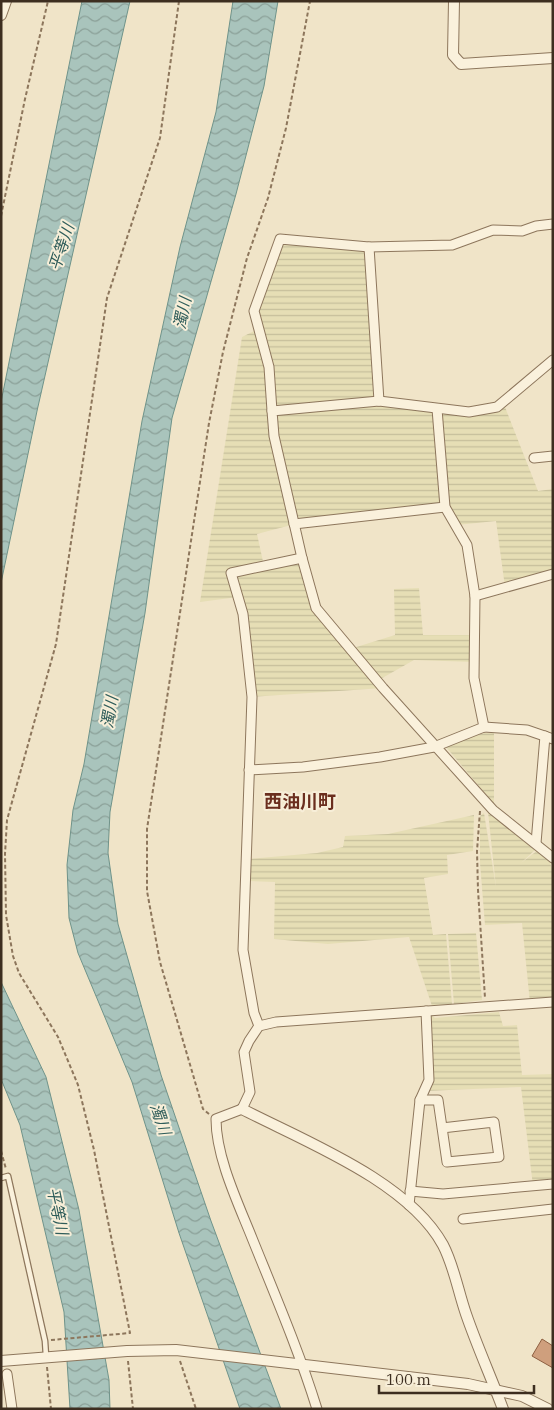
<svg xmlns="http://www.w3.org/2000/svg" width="554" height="1410" font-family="'IBM Plex Serif','Noto Sans JP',serif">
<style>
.farmland{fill:url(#farmland-rules)}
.water{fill:url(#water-waves);stroke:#6f938a}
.building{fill:#cf9f7d;stroke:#8d5f41}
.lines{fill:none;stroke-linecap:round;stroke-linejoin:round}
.service-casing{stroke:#8d765c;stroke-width:7}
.minor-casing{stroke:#8d765c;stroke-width:11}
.tertiary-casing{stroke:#8d765c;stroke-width:12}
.path{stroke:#8d765c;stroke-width:2;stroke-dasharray:4 2.5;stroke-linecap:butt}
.service{stroke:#faf1dc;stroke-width:4.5}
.minor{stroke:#faf1dc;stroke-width:9}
.tertiary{stroke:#faf1dc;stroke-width:10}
.labels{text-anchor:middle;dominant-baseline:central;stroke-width:4;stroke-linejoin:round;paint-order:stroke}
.water-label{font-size:16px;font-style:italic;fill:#2f5d5a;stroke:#f7eed8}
.quarter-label{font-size:18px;font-weight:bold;fill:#6b2e1e;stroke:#f7eed8}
</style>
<defs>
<pattern id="farmland-rules" width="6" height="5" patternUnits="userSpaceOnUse" patternTransform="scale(1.25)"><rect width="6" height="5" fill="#e6deb5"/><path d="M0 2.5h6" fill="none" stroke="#c6bf9b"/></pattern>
<pattern id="water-waves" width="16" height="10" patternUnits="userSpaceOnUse" patternTransform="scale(1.25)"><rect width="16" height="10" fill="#a9c4bc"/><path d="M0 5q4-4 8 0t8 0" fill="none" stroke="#8ba098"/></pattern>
</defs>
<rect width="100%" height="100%" fill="#f0e4c8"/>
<g class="farmland">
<polygon points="280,239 369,247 379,401 469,412 503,402 538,491 553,489 553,574 505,587 496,521 457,525 444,507 295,524 257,534 264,566 302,558 316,608 350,649 395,635 394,589 419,588 423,635 475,635 474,662 414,660 377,681 383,688 252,697 238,597 200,602 242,337 258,329 254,311"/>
<polygon points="484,733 494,733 494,804 446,747 453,742"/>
<polygon points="488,812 536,849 521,863 538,850 550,861 553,877 553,996 536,1003 530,1003 522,923 485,925 480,863 480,816 484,813 496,887"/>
<polygon points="474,815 473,851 447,855 448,874 424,878 433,935 446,934 452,1004 432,1006 409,937 328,944 274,939 275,882 247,881 247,859 317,853 343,847 345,836 388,834"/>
<polygon points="476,933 482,1000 454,1004 448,934"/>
<polygon points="426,1011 435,1018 499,1012 503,1026 517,1025 522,1075 553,1074 553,1185 533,1186 521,1087 424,1091 429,1080"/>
</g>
<g class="water">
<polygon points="82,1 130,1 37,411 1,583 1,402"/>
<polygon points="233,1 278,1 264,86 236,194 172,418 145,613 110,812 108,853 118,924 161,1075 211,1221 281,1409 240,1409 179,1233 132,1082 78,953 69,918 67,865 73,810 84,764 142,421 180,247 216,112"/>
<polygon points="1,982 46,1077 79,1210 109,1380 110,1409 70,1409 64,1312 20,1125 1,1079"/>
</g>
<polygon class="building" points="542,1339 553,1346 553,1368 532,1356"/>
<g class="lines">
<defs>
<polyline id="service" points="1,1178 8,1176 45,1341 46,1356"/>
<g id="minor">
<polyline points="369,247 379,401"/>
<polyline points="553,360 497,407 469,412 379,401 272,411 274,436 302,558 316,608 383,688 493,810 553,858"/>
<polyline points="272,411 269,367 254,311 280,239 369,247 452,245 493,230 522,231 536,226 553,224"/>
<polyline points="534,458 553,456"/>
<polyline points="294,524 445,507"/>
<polyline points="475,596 553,574"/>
<polyline points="484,727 527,730 553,739"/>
<polyline points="249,770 303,767 380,757 434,747 484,727 474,678 475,596 467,545 445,507 437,409"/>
<polyline points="536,843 545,736"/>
<polyline points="259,1026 254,1013 243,950 252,697 243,614 231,573 302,558"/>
<polyline points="420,1100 438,1100 447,1162 499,1157 494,1122 442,1128"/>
<polyline points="410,1191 443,1194 553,1184"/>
<polyline points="409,1205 420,1100 429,1080 426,1011"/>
<polyline points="463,1219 553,1209"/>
<polyline points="7,1374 12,1409"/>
<path d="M317,1409C299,1351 275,1295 252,1238C238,1203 216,1157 216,1119L242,1109L250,1092L244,1052L249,1041L259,1026L276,1022L553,1002"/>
</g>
<g id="tertiary">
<polyline points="454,1 453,55 461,64 553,58"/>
<polyline points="1,15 6,1"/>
<path d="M242,1109C304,1141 408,1181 443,1245C454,1266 458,1291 466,1314C477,1346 491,1377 503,1409"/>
<polyline points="1,1361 127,1351 176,1350 468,1384 522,1396 548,1409"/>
</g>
</defs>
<use href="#service" class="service-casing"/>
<use href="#minor" class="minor-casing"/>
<use href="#tertiary" class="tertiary-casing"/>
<g class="path">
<polyline points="1,216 25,99 48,1"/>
<polyline points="480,811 477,851 478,890 485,998"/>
<polyline points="209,1114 203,1109 160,962 147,891 147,829 209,423 223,352 247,258 268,198 286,128 310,1"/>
<polyline points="1,1151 6,1169"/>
<polyline points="51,1340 130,1333 94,1150 78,1085 58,1037 19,973 13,956 6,915 5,854 7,820 56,644 107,298 160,138 179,1"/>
<polyline points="128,1361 133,1409"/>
<polyline points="180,1361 196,1409"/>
<polyline points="47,1367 51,1409"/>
</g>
<use href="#service" class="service"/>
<use href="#minor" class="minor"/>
<use href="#tertiary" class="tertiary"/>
</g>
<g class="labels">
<g class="water-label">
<text transform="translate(61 247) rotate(-72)">平等川</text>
<text transform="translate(182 313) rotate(-79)">濁川</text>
<text transform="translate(109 712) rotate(-80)">濁川</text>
<text transform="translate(161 1119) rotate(71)">濁川</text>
<text transform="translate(58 1211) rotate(78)">平等川</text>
</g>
<g class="quarter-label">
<text x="300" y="801">西油川町</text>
</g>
</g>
<rect width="554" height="1410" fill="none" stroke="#3d2e20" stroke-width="5"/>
<path d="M379 1385v8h155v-8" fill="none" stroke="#3d2e20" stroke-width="2.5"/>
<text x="386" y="1385" font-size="15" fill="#3d2e20" stroke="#f7eed8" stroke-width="4" paint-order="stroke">100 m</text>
</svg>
